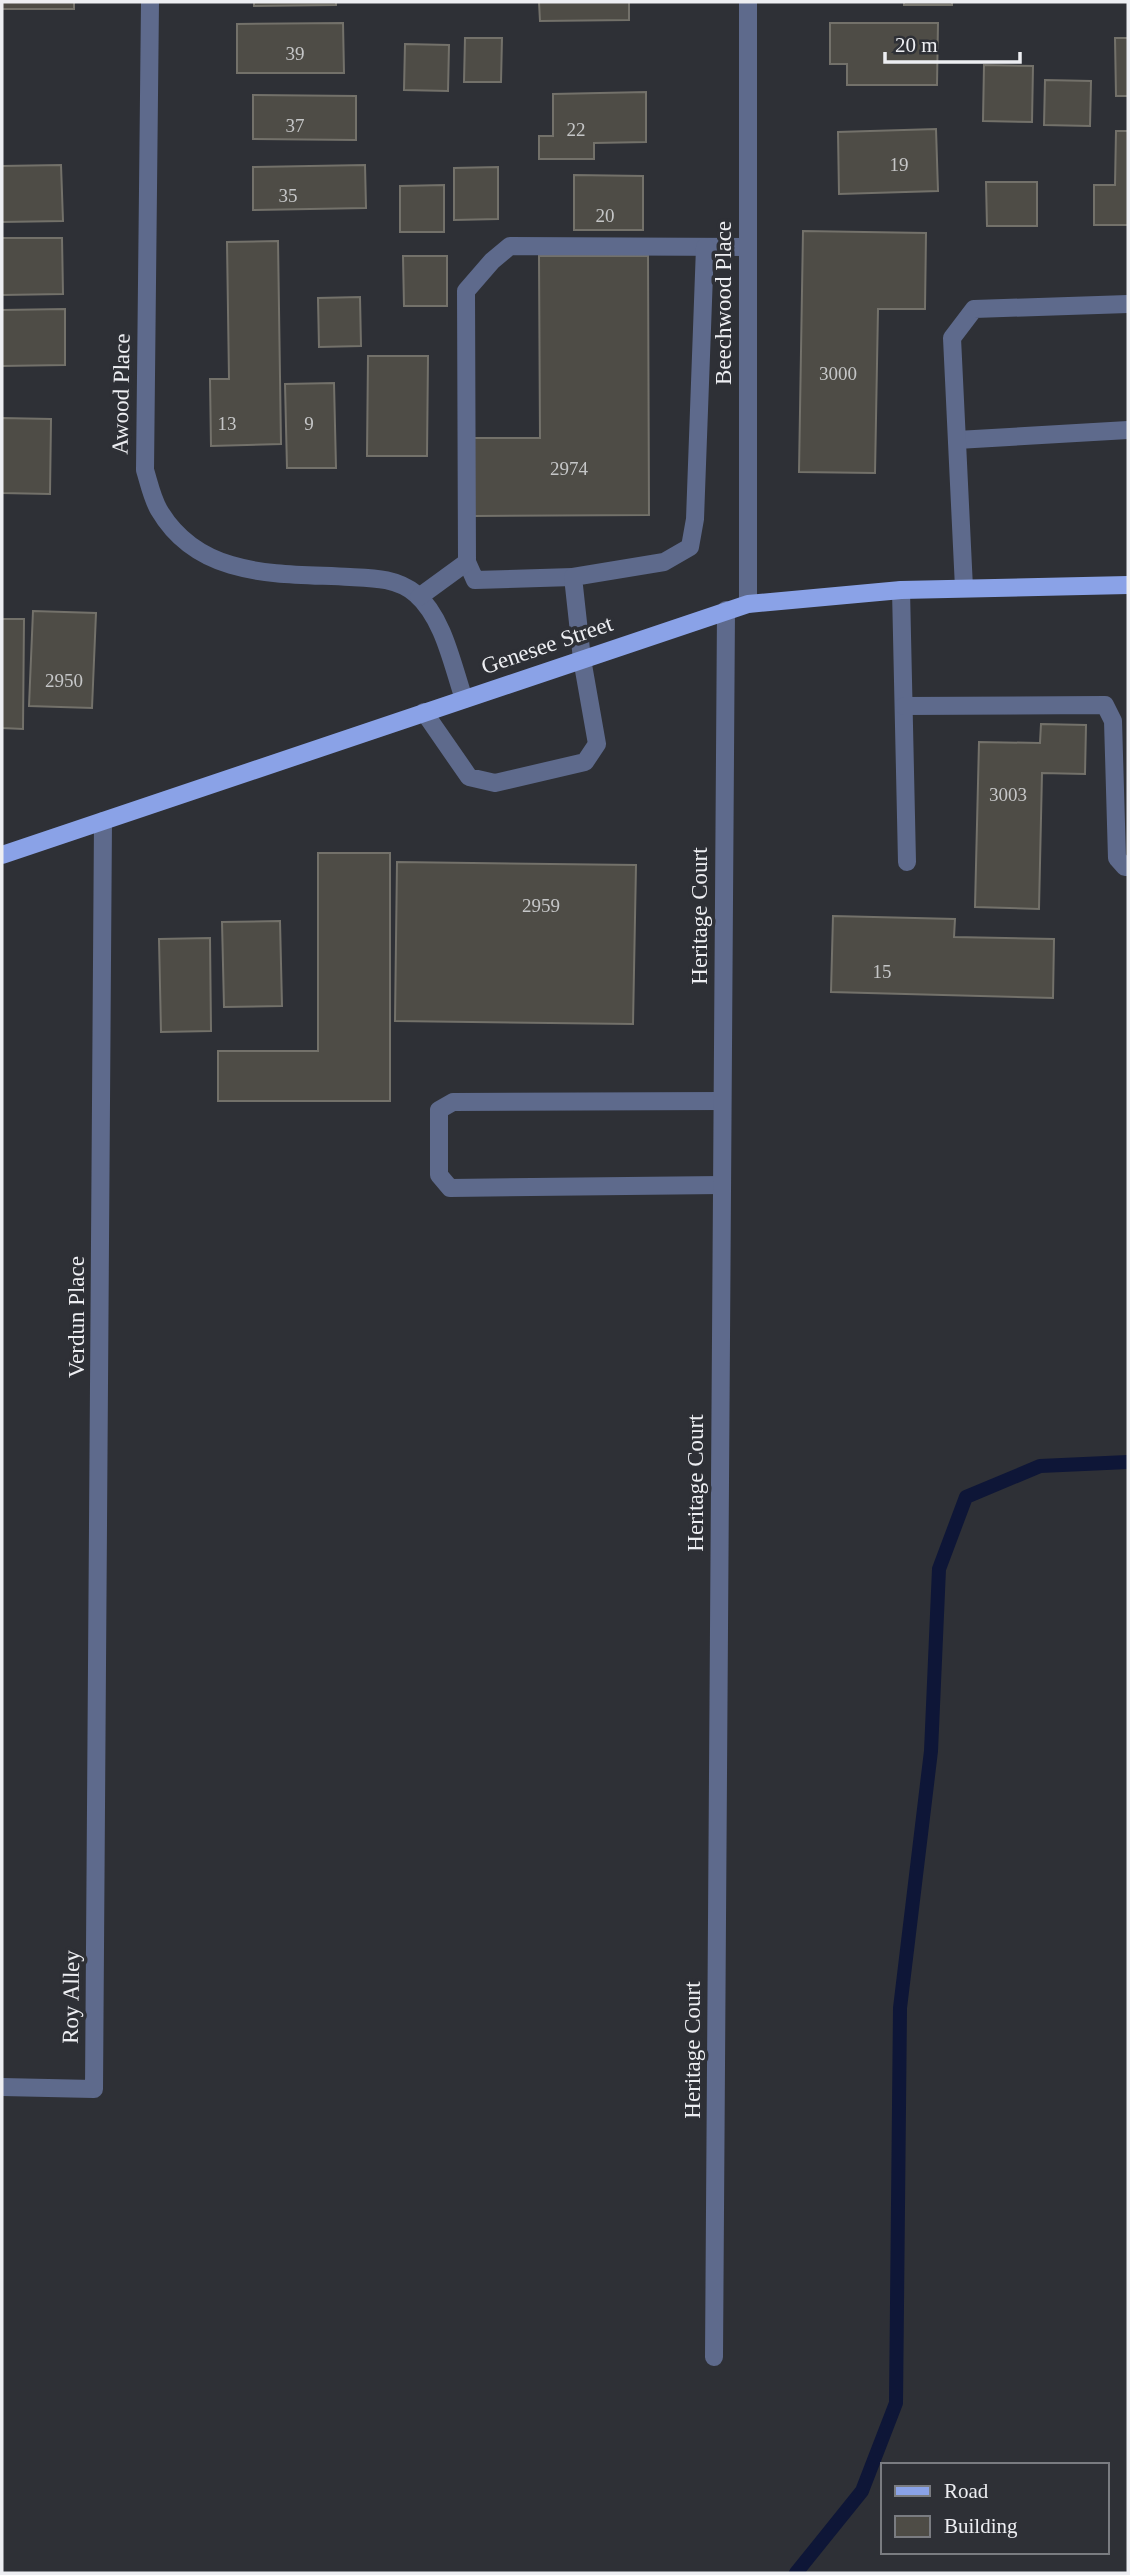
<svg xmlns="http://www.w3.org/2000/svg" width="1130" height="2575" font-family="'Times New Roman',serif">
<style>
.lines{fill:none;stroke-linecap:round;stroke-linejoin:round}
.stream{stroke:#0e1637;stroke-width:14}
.building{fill:#4e4c46;stroke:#73716a;stroke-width:2}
.minor{stroke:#5e6a8c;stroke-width:18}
.major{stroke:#8aa2e7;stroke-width:18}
.labels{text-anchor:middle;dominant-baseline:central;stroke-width:7;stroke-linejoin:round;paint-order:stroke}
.number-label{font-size:19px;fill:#c5c6c7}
.street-label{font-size:23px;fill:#edeef2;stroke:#2e3036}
</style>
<rect width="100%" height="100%" fill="#2e3036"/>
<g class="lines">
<polyline class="stream" points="796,2573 862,2491 896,2403 900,2008 931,1751 939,1569 966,1497 1040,1466 1128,1462"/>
</g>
<g class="building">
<rect x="2" y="2" width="72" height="7"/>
<polygon points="254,2 336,2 336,5 254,6"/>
<polygon points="539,2 629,2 629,20 540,21"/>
<rect x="904" y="2" width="48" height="3"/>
<polygon points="343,23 344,73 237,73 237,24"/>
<polygon points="830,23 938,23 937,85 847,85 847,64 830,64"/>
<polygon points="465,38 502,38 501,82 464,82"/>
<polygon points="1115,38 1128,38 1128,96 1116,96"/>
<polygon points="405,44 449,45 448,91 404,90"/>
<polygon points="984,65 1033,66 1032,122 983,121"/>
<polygon points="1045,80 1091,81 1090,126 1044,125"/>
<polygon points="646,92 646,142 594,143 594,159 539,159 539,136 553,136 553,94"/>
<polygon points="253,95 356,96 356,140 253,139"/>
<polygon points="936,129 938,191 839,194 838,132"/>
<polygon points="1116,131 1128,131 1128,225 1094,225 1094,185 1115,185"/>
<polygon points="61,165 63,221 2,222 2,166"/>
<polygon points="365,165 366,208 253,210 253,167"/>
<polygon points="498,167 498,219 454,220 454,168"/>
<polygon points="574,175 643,176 643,230 574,230"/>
<polygon points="986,182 1037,182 1037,226 987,226"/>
<polygon points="444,185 444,232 400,232 400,186"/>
<polygon points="803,231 926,233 925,309 878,309 875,473 799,472"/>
<polygon points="2,238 62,238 63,294 2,295"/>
<polygon points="278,241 281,444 211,446 210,379 229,379 227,242"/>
<polygon points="403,256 447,256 447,306 404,306"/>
<polygon points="539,256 648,256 649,515 474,516 474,438 540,438"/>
<polygon points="360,297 361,346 319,347 318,298"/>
<polygon points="65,309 65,365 2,366 2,310"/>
<polygon points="368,356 428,356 427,456 367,456"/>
<polygon points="334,383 336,468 287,468 285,384"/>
<polygon points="2,418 51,419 50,494 2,493"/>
<polygon points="33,611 96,613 92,708 29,706"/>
<polygon points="2,619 24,619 23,729 2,728"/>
<polygon points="1041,724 1086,725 1085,774 1042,773 1039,909 975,907 979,742 1040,743"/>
<polygon points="318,853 390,853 390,1101 218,1101 218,1051 318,1051"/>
<polygon points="397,862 636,865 633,1024 395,1021"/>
<polygon points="833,916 955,919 954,937 1054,939 1053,998 831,992"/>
<polygon points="280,921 282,1006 224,1007 222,922"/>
<polygon points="210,938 211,1031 161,1032 159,939"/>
</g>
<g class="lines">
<g class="minor">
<path d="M150,2L145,470C149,483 152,498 159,510C200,580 280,573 350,577C373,578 397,578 416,594C444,619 452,664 464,699"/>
<polyline points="957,440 1128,430"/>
<polyline points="467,562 475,580 573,577"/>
<polyline points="964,588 952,338 974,309 1128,304"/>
<polyline points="901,590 907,862"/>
<polyline points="419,597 467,562 466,291 492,261 510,246 748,247"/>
<polyline points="748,604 748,2"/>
<polyline points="904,706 1105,705 1113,721 1117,858 1125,867 1128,867"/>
<polyline points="424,712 469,777 495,783 585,762 597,744 582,659 573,577 664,562 690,547 695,519 705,247"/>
<polyline points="722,1185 450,1188 439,1175 439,1110 453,1102 722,1101"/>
<polyline points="2,2087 94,2089 103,821"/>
<polyline points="714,2357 726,610"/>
</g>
<polyline class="major" points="2,855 748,604 901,590 1128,585"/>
</g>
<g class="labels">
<g class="number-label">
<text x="295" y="53">39</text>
<text x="295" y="125">37</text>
<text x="576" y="129">22</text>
<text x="899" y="164">19</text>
<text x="288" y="195">35</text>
<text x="605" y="215">20</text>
<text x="838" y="373">3000</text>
<text x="227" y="423">13</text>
<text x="309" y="423">9</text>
<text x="569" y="468">2974</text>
<text x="64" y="680">2950</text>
<text x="1008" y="794">3003</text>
<text x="541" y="905">2959</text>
<text x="882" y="971">15</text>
</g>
<g class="street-label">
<text transform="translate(723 303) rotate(-90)">Beechwood Place</text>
<text transform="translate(121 394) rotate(-89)">Awood Place</text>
<text transform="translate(547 645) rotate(-19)">Genesee Street</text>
<text transform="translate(699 916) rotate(-90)">Heritage Court</text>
<text transform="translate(76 1317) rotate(-90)">Verdun Place</text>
<text transform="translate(695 1483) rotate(-90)">Heritage Court</text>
<text transform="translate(71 1997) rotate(-89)">Roy Alley</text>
<text transform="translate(692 2050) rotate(-90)">Heritage Court</text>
</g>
</g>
<rect width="1130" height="2575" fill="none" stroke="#edeef2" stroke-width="7"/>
<rect x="881" y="2463" width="228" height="91" fill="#2e3036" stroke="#7a7c81" stroke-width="2"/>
<rect x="895" y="2486" width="35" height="10" fill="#8aa2e7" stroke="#7a7c81" stroke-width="2"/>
<text x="944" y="2498" font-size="21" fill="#edeef2">Road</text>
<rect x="895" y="2516" width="35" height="21" fill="#4e4c46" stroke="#7a7c81" stroke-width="2"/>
<text x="944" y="2533" font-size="21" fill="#edeef2">Building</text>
<path d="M885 52v10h135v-10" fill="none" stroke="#edeef2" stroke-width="3.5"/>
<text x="895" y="52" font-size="21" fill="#edeef2" stroke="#2e3036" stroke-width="5" paint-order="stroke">20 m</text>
</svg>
